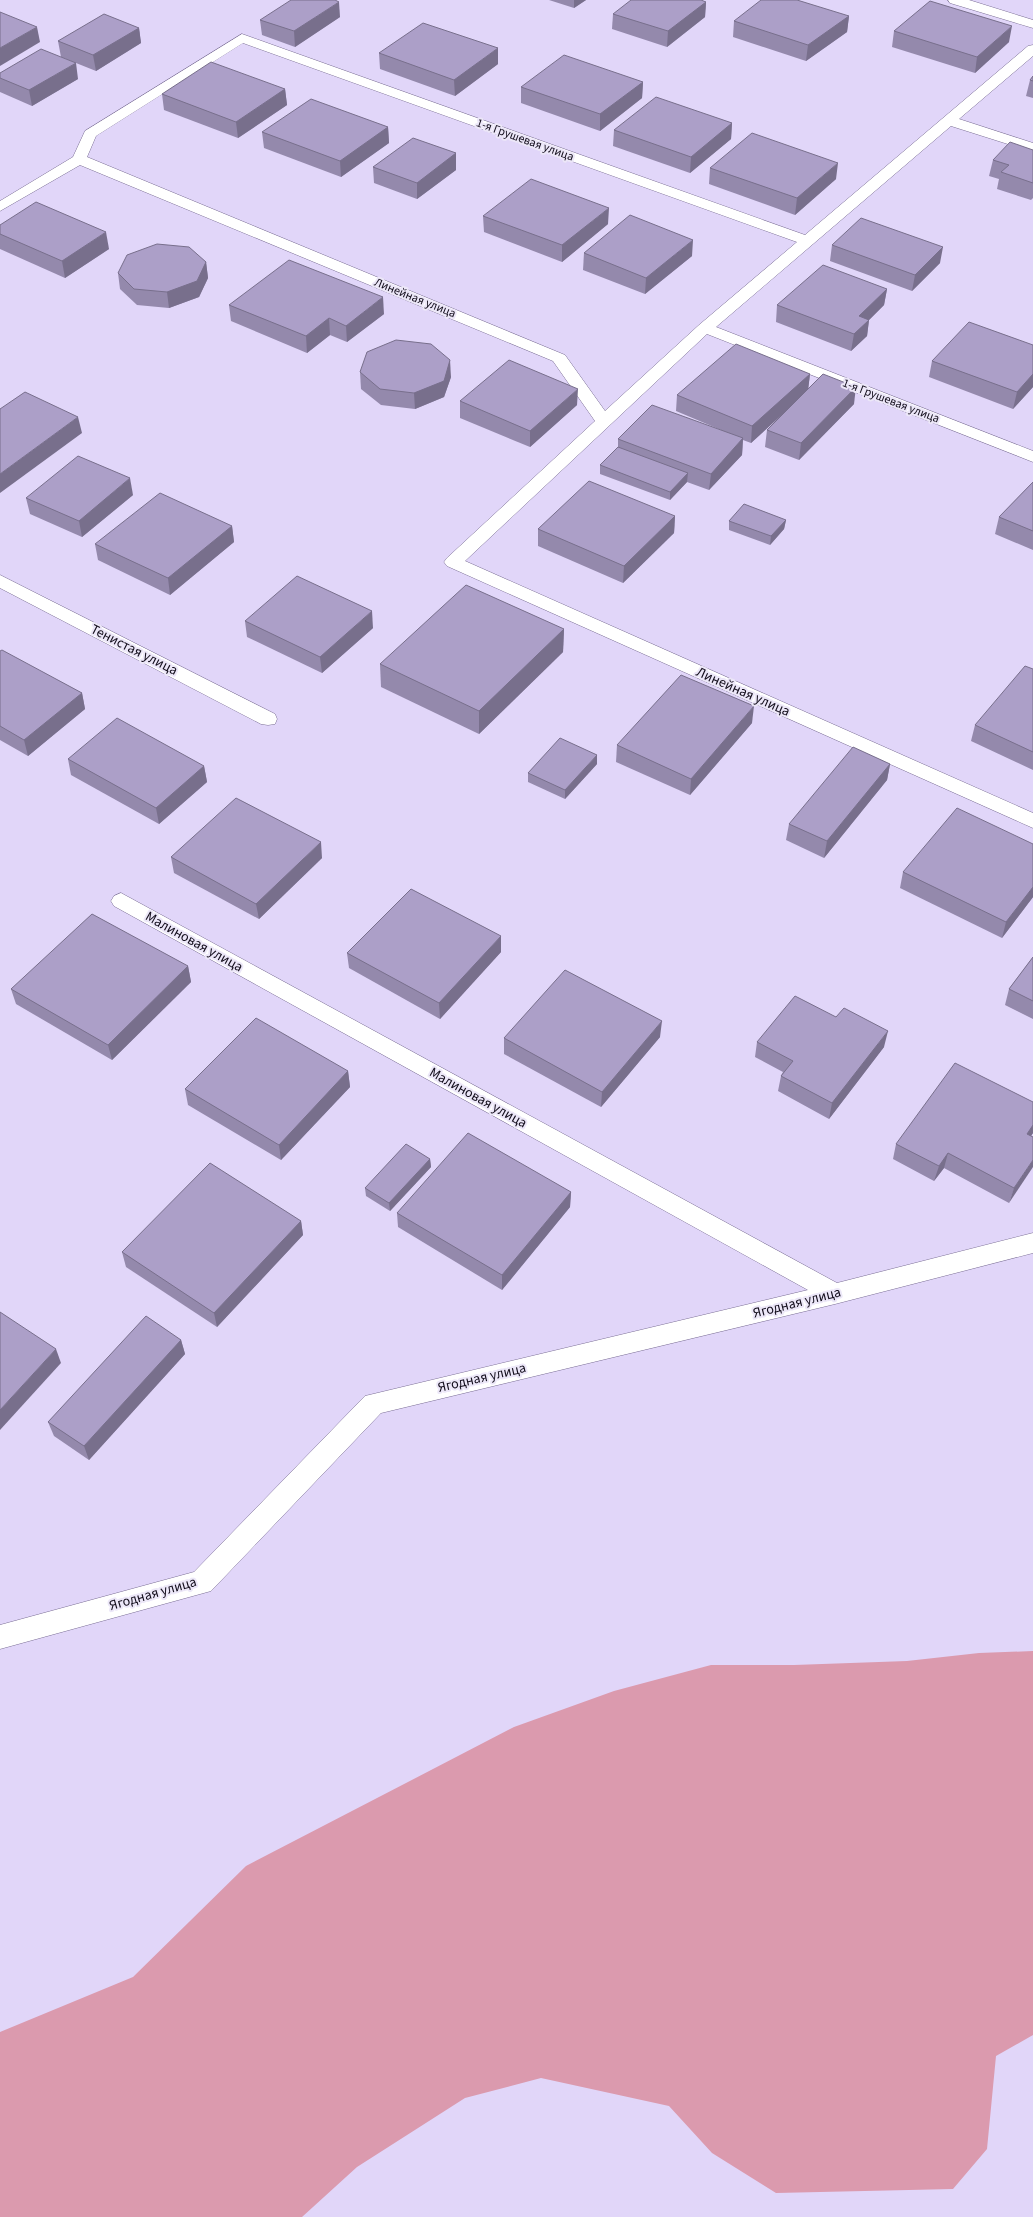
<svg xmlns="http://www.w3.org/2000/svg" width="1033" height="2217" font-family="'Source Sans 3',sans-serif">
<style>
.green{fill:#db9aae}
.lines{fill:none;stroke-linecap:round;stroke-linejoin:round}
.minor-casing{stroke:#7a6e94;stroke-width:1}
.minor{fill:#fff;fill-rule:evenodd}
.wall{fill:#9489ac}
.shaded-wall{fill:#786f8c}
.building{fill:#ac9fc8;stroke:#786f8c}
.labels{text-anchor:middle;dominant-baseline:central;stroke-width:4;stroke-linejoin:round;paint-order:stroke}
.far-street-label{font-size:12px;fill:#110c1a;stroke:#ece7f8}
.street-label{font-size:14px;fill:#110c1a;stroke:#ece7f8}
</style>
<rect width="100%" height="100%" fill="#e1d6f9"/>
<polygon class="green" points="1033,1651 1033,2035 996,2056 987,2149 953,2189 776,2193 712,2153 669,2106 541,2078 465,2098 357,2167 302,2217 0,2217 0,2032 133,1977 246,1866 514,1727 614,1691 711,1665 794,1665 907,1661 979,1653"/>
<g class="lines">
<defs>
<g id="minor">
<polygon points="948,0 969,0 1033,20 1033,28 950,3"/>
<path d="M242,34L805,235L1028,46L1033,45V56L959,119L1033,143V152L951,126L716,327L1033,451V462L707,334L465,561L1033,813V828L447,566L444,562L447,558L595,421L553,361L80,165L0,211V201L73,157L85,131ZM243,43L797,242L699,325L605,411L565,355L87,157L96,136Z"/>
<polygon points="0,575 275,714 277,719 275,724 268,725 261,724 0,588"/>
<polygon points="121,893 837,1283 1033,1233 1033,1253 835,1304 381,1413 211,1591 0,1649 0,1625 194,1572 365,1396 808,1290 114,906 111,901 114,896"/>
</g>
</defs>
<use href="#minor" class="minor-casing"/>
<use href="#minor" class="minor"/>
</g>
<g class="wall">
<polygon points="549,0 586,0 574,8"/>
<polygon points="706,2 705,17 667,47 612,29 613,14"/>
<polygon points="849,16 847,32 806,61 733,37 734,21"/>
<polygon points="340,17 295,47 262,35 260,20"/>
<polygon points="139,28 141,43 96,71 61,57 58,41"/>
<polygon points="894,31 1009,42 975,73 892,47"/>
<polygon points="379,53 498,64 455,96 380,69"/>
<polygon points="0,73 78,79 32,106 0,92"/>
<polygon points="1033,76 1033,98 1026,96 1030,80"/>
<polygon points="643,82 642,98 600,131 521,103 521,87"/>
<polygon points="285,89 287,105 238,138 164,110 162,94"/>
<polygon points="732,123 731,139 690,173 613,146 614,130"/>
<polygon points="388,127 389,143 341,177 264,148 262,132"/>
<polygon points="1033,150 1033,198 1031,200 997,189 999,179 989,176 993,160"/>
<polygon points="456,153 456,170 417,199 374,183 373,167"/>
<polygon points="710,168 836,179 795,215 709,184"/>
<polygon points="483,216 608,224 562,262 484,232"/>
<polygon points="0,225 109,249 65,278 0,249"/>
<polygon points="832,245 940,263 912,291 830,261"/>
<polygon points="584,253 692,256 645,294 583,270"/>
<polygon points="206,262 208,278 199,297 169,308 137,305 120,289 118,273"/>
<polygon points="887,289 884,305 869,320 867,336 851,351 776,322 777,305"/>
<polygon points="229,305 384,314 347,342 330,335 307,353 231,321"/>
<polygon points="1033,345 1033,387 1013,409 929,377 932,361"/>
<polygon points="360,372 451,377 444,397 415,409 381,405 361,389"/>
<polygon points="810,374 808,389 854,404 799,460 765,447 767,430 791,406 751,443 743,440 742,455 709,490 687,482 670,500 600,474 600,465 618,447 618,439 721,430 676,411 677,395"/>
<polygon points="460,401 577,405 530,447 460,418"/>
<polygon points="1033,482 1033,550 995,534 999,517"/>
<polygon points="133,495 82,537 30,514 26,498"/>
<polygon points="675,516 674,533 623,583 538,546 538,529"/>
<polygon points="786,520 784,529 770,545 729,530 729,521"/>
<polygon points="232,526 234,542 170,595 98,560 95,544"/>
<polygon points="245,621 373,628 322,673 247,637"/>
<polygon points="564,629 563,652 479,734 381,687 380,664"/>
<polygon points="0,651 82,693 85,709 28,756 0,740"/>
<polygon points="1033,669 1033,770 971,741 975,725"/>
<polygon points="752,723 690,795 616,762 617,745"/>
<polygon points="68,759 204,766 207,782 159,824 71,775"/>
<polygon points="597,764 565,799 528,782 528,773"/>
<polygon points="890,764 887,780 824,858 786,840 789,824"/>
<polygon points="1033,844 1033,897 1002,938 900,888 903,872"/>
<polygon points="171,857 322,858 259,919 174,873"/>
<polygon points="501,952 440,1019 349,968 347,953"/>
<polygon points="1033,957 1033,1019 1005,1005 1009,989"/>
<polygon points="188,966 191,982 112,1060 16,1004 11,989"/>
<polygon points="836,1017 884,1047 829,1119 778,1091 781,1076 783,1072 755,1057 757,1042"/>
<polygon points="660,1037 601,1107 504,1054 504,1038"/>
<polygon points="348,1071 350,1087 281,1160 188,1105 185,1089"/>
<polygon points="1033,1102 1033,1133 1031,1136 1033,1137 1009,1203 944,1168 934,1181 893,1159 896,1144"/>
<polygon points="430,1159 431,1167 390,1211 366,1196 365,1188"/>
<polygon points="571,1192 570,1207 502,1290 398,1227 397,1213"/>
<polygon points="301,1221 303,1235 217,1327 126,1267 122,1252"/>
<polygon points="181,1340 185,1354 89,1460 54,1436 48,1422"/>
</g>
<g class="shaded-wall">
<polygon points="574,0 586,0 574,8"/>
<polygon points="339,2 340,17 295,47 294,31"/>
<polygon points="706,2 705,17 667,47 668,31"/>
<polygon points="849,16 847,32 806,61 808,45"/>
<polygon points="1012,26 1009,42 975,73 977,57"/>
<polygon points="37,27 40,42 0,66 0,48"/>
<polygon points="139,28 141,43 96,71 93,55"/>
<polygon points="498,48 498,64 455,96 454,80"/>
<polygon points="76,63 78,79 32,106 29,90"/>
<polygon points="643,82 642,98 600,131 600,114"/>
<polygon points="285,89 287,105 238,138 236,122"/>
<polygon points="732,123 731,139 690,173 691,157"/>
<polygon points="388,127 389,143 341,177 340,161"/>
<polygon points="456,153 456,170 417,199 417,183"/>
<polygon points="838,163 836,179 795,215 797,198"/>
<polygon points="609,208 608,224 562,262 562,245"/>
<polygon points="106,232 109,249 65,278 62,261"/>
<polygon points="693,240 692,256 645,294 646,278"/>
<polygon points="943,247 940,263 912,291 915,275"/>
<polygon points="206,262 208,278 199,297 169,308 167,292"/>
<polygon points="887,289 884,305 866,323 869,320 867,336 851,351 854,334 859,316"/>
<polygon points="383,297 384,314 347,342 346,326"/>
<polygon points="329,318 330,335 307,353 306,336"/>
<polygon points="450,360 451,377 444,397 415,409 414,393"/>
<polygon points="810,374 808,391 751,443 752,426"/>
<polygon points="1033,374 1033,387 1013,409 1017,392"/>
<polygon points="856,387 854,404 799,460 801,443"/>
<polygon points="578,389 577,405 530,447 530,431"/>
<polygon points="78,417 82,433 0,493 0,474"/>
<polygon points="743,438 742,455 709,490 711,474"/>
<polygon points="688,473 687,482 670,500 670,492"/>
<polygon points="130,478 133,495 82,537 79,521"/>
<polygon points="675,516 674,533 623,583 624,566"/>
<polygon points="786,520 784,529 770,545 771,536"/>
<polygon points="232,526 234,542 170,595 168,578"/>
<polygon points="372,611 373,628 322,673 320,657"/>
<polygon points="564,629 563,652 479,734 479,711"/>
<polygon points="82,693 85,709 28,756 24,740"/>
<polygon points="754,706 752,723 690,795 691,779"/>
<polygon points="597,755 597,764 565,799 565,790"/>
<polygon points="890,764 887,780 824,858 827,841"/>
<polygon points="204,766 207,782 159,824 156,808"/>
<polygon points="321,842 322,858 259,919 256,904"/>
<polygon points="1033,887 1033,897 1002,938 1006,922"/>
<polygon points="501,936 501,952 440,1019 439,1003"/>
<polygon points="188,966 191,982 112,1060 108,1045"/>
<polygon points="662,1021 660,1037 601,1107 602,1092"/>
<polygon points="888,1031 884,1047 829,1119 832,1103"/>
<polygon points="348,1071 350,1087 281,1160 279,1145"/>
<polygon points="1033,1125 1033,1133 1022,1149 1027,1134"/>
<polygon points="948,1153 944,1168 934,1181 939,1166"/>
<polygon points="430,1159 431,1167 390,1211 389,1203"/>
<polygon points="1033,1160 1033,1167 1009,1203 1014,1188"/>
<polygon points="571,1192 570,1207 502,1290 502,1275"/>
<polygon points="301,1221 303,1235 217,1327 214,1313"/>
<polygon points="181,1340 185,1354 89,1460 84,1446"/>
<polygon points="56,1349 61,1363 0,1430 0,1410"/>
</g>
<g class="building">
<polygon points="291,0 335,0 339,2 294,31 260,20"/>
<polygon points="631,0 701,0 706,2 668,31 613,14"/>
<polygon points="761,0 797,0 849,16 808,45 734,21"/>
<polygon points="930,1 1012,26 977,57 894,31"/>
<polygon points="0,12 37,27 0,48"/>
<polygon points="104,14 139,28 93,55 58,41"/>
<polygon points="423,23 498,48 454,80 379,53"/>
<polygon points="41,49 76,63 29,90 0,78 0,73"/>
<polygon points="564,55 643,82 600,114 521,87"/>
<polygon points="211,62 285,89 236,122 162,94"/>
<polygon points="1033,76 1033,81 1030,80"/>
<polygon points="656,97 732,123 691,157 614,130"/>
<polygon points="311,99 388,127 340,161 262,132"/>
<polygon points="752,133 838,163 797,198 710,168"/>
<polygon points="413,138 456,153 417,183 373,167"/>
<polygon points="1010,142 1033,150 1033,183 1001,172 1009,165 993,160"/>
<polygon points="531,179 609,208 562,245 483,216"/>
<polygon points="36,202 106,232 62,261 0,234 0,225"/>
<polygon points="630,215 693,240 646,278 584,253"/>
<polygon points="861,218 943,247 915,275 832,245"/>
<polygon points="157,244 189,247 206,262 197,281 167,292 134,289 118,273 127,255"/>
<polygon points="289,260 383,297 346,326 329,318 306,336 229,305"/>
<polygon points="823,265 887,289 859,316 869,320 854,334 777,305"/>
<polygon points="969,322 1033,345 1033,374 1017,392 932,361"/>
<polygon points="396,340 431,344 450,360 444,381 414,393 380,389 360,372 367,352"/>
<polygon points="736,344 810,374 752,426 677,395"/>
<polygon points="509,360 578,389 530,431 460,401"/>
<polygon points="823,374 856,387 801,443 767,430"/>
<polygon points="25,392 78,417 0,474 0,409"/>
<polygon points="652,405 743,438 711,474 618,439"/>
<polygon points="618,447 688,473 670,492 600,465"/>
<polygon points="78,456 130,478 79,521 26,498"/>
<polygon points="589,481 675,516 624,566 538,529"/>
<polygon points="1033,482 1033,531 999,517"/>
<polygon points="160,493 232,526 168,578 95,544"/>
<polygon points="744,504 786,520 771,536 729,521"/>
<polygon points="297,576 372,611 320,657 245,621"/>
<polygon points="466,585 564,629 479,711 380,664"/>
<polygon points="2,650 82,693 24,740 0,726 0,651"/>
<polygon points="1025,666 1033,669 1033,752 975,725"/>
<polygon points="681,675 754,706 691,779 617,745"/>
<polygon points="117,718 204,766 156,808 68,759"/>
<polygon points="560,738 597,755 565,790 528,773"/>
<polygon points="853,747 890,764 827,841 789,824"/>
<polygon points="236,798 321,842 256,904 171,857"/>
<polygon points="957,808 1033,844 1033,887 1006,922 903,872"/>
<polygon points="411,889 501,936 439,1003 347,953"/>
<polygon points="92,914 188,966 108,1045 11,989"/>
<polygon points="1033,957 1033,1001 1009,989"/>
<polygon points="565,970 662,1021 602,1092 504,1038"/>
<polygon points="795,996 836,1017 844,1008 888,1031 832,1103 781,1076 793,1061 757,1042"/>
<polygon points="256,1018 348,1071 279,1145 185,1089"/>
<polygon points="955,1063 1033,1102 1033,1125 1027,1134 1033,1137 1033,1160 1014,1188 948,1153 939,1166 896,1144"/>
<polygon points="468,1133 571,1192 502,1275 397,1213"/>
<polygon points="406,1144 430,1159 389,1203 365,1188"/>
<polygon points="210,1163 301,1221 214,1313 122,1252"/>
<polygon points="0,1312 56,1349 0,1410"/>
<polygon points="146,1316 181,1340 84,1446 48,1422"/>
</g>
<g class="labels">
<g class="far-street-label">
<text transform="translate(525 140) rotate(20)">1-я Грушевая улица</text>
<text transform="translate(415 298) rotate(22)">Линейная улица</text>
<text transform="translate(891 401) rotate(21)">1-я Грушевая улица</text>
</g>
<g class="street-label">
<text transform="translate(134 650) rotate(27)">Тенистая улица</text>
<text transform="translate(743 692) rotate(24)">Линейная улица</text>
<text transform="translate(194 942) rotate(29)">Малиновая улица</text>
<text transform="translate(478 1098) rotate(29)">Малиновая улица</text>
<text transform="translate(797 1303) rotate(-14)">Ягодная улица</text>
<text transform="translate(482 1378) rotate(-13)">Ягодная улица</text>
<text transform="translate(153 1594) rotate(-16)">Ягодная улица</text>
</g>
</g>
</svg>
